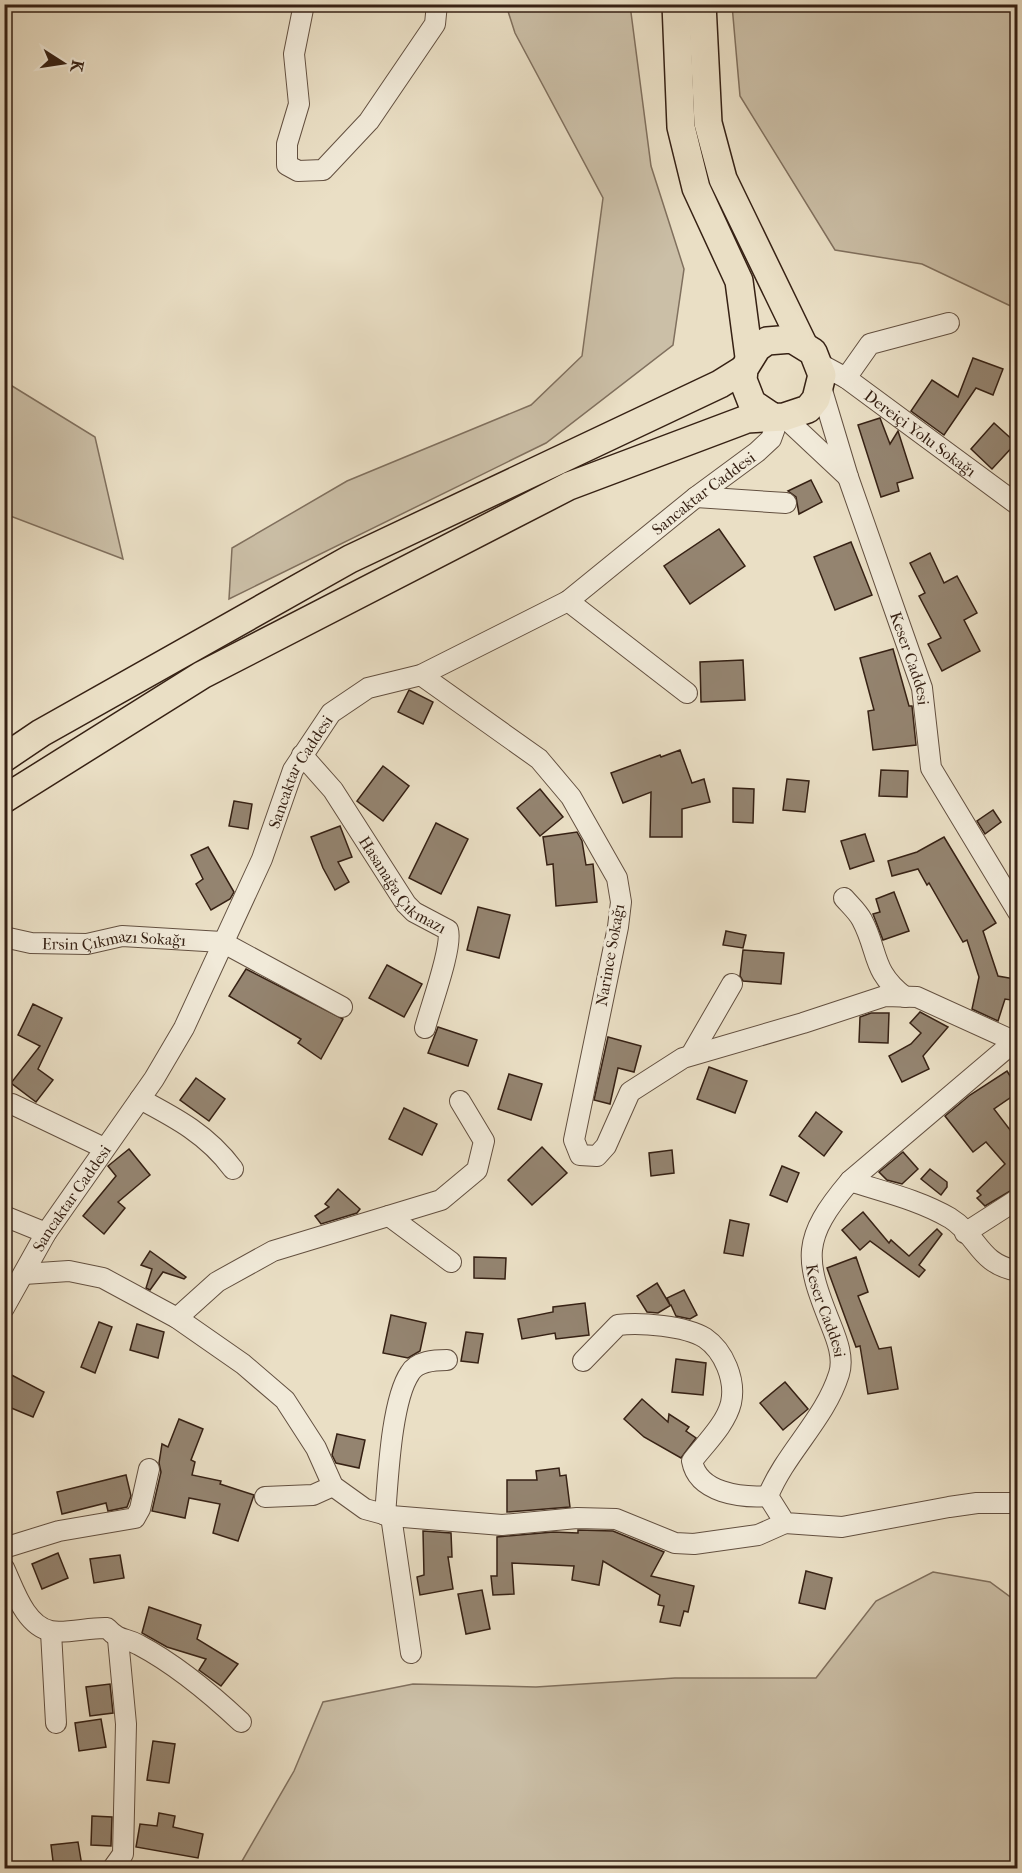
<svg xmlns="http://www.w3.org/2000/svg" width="1022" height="1873" font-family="'IM FELL French Canon',serif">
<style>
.green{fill:#cbbfa7;stroke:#80705e;stroke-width:1.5}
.building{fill:#948470;stroke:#362114;stroke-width:1.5}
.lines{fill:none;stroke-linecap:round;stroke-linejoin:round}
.minor-casing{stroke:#635040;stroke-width:22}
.highway-casing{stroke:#362114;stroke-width:30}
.minor{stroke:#f1ead9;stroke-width:20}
.highway{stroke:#eadfc5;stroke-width:27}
.labels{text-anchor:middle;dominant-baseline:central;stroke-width:6;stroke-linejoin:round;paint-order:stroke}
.street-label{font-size:16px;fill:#362114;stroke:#f1ead9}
</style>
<rect width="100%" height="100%" fill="#eadfc5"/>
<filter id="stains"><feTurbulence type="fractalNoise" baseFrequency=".00333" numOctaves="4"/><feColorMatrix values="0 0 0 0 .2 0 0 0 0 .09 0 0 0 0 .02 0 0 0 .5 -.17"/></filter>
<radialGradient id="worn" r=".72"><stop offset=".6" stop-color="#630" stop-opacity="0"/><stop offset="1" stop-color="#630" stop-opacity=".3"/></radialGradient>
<g class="green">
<polygon points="506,5 630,5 651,166 684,269 673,345 546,443 229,599 232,548 347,481 531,405 582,356 603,198 515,33"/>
<polygon points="732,5 1017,5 1017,309 922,264 835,250 740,96"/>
<polygon points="4,381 95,437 123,559 5,514"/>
<polygon points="933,1572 990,1582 1017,1602 1017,1868 238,1868 294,1771 323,1702 413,1684 536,1687 675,1678 816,1678 876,1601"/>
</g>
<g class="building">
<polygon points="973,358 1003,369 993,395 976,388 944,435 911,411 932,380 958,397"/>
<polygon points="880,418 890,444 898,431 913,478 897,483 899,491 881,497 858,425"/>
<polygon points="994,423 1016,443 992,469 971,449"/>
<polygon points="811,480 822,502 799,514 796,497 788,491"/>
<polygon points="719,529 745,566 690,604 664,566"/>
<polygon points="851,542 872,595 835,610 814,557"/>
<polygon points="930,553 944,583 957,576 977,613 964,620 980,651 942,671 928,644 941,638 919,596 925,593 910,563"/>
<polygon points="893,649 909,706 912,706 916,745 873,750 868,711 874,710 860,658"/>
<polygon points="743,660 745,700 701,702 700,662"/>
<polygon points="409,690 433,702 423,724 398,712"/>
<polygon points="680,750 692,783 704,779 710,802 682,809 682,837 650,837 651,792 623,803 611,773 660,755 661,757"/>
<polygon points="383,766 409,786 383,821 357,801"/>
<polygon points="881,770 908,771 907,797 879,796"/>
<polygon points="787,779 809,781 805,812 783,810"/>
<polygon points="733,788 754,789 753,823 733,822"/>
<polygon points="540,789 563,817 540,836 517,808"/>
<polygon points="234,801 252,804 248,829 229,826"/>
<polygon points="993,810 1001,822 985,834 977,821"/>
<polygon points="436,823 468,839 441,894 409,878"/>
<polygon points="340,826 352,857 338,862 349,882 335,890 323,868 311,837"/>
<polygon points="577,832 582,841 586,865 593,864 597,902 556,906 553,864 547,865 543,837"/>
<polygon points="865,834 874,861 850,869 841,841"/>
<polygon points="944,837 996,923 983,931 998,976 1015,979 1011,1000 1005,999 998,1021 972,1009 979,977 967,940 963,942 929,883 927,885 918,869 892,876 888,861 917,852"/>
<polygon points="208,847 234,892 230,899 211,910 196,884 203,879 191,855"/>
<polygon points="894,892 909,931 883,940 873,914 880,912 876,899"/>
<polygon points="478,907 510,915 499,958 467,950"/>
<polygon points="726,931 746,935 743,948 723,945"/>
<polygon points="743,950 784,953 781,984 743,981 740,976"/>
<polygon points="387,965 422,984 404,1017 369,998"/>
<polygon points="246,969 343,1019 321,1059 298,1043 301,1039 229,996"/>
<polygon points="33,1004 62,1018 38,1069 53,1080 36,1102 11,1083 40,1046 18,1035"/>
<polygon points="920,1012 948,1027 923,1056 929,1069 902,1082 889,1056 911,1044 921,1033 910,1023"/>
<polygon points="871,1013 889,1013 888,1043 859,1042 860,1017"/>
<polygon points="438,1027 477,1040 468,1066 428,1053"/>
<polygon points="608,1037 641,1046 634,1072 618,1068 610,1104 594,1100"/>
<polygon points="709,1067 747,1081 735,1113 697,1099"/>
<polygon points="1007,1071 1017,1087 1017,1093 994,1109 1017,1139 1017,1187 985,1206 977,1198 981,1195 977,1191 1005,1164 986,1142 973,1152 945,1116 970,1095"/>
<polygon points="509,1074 542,1084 531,1120 498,1109"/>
<polygon points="196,1078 225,1099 209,1121 180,1100"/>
<polygon points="404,1108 437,1124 422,1155 389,1139"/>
<polygon points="816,1112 842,1132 824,1156 799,1136"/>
<polygon points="542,1147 567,1173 532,1205 508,1180"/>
<polygon points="129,1149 150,1175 118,1202 125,1208 104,1234 83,1216 116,1176 108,1166"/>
<polygon points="672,1150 674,1173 651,1176 649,1153"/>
<polygon points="903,1152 918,1169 902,1184 887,1180 879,1172"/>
<polygon points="782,1166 799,1173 787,1202 770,1195"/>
<polygon points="930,1169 947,1182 947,1187 941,1195 921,1179"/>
<polygon points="338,1189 360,1209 357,1213 321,1224 315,1216 329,1207 325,1204"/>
<polygon points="863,1212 889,1243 891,1240 909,1256 937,1229 942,1234 919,1265 925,1270 919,1277 870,1241 860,1250 842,1230"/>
<polygon points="730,1220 749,1224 743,1256 724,1253"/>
<polygon points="150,1251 186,1277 184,1279 163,1272 150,1290 146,1288 152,1269 141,1265"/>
<polygon points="474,1257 506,1258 505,1279 474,1278"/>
<polygon points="856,1257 868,1292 858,1296 879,1349 891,1347 898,1389 868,1394 860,1346 856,1347 827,1268"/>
<polygon points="657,1283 670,1305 667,1298 684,1290 697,1315 690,1319 676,1316 671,1305 658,1313 647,1312 637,1296"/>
<polygon points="585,1303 589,1335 556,1339 555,1333 522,1339 518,1319 553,1312 553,1307"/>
<polygon points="391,1315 426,1323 420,1351 408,1358 383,1353"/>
<polygon points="99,1322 112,1327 95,1373 81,1367"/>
<polygon points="137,1324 164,1332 158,1358 130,1350"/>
<polygon points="466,1332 483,1334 478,1363 461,1361"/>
<polygon points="676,1359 706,1363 703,1395 672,1392"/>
<polygon points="4,1371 44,1392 33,1417 4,1405"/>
<polygon points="785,1382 808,1409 783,1430 760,1403"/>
<polygon points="642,1399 668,1422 669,1414 689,1427 686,1431 696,1438 681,1458 644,1437 624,1419"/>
<polygon points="179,1419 203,1429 191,1460 195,1462 192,1475 221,1481 220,1484 254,1495 238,1541 213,1533 220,1504 189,1498 185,1518 152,1511 161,1472 159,1463 162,1444 168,1447"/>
<polygon points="337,1434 365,1440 359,1468 336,1463 332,1455"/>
<polygon points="559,1468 560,1476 566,1475 570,1507 507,1512 507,1480 537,1480 536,1471"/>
<polygon points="126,1475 131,1496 127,1507 108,1511 106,1503 62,1514 57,1492"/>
<polygon points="578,1530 613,1531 664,1552 651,1576 694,1586 688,1612 684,1611 680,1626 660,1622 664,1606 658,1605 660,1595 603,1561 599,1585 572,1580 574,1566 512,1563 514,1594 493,1595 491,1576 497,1576 497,1537 553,1532 578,1533"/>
<polygon points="423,1531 451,1533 452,1557 448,1557 453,1589 420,1595 417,1577 424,1575"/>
<polygon points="58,1553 68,1578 42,1589 32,1564"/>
<polygon points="120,1555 124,1578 94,1583 90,1559"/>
<polygon points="806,1571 832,1578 825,1609 799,1603"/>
<polygon points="482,1590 490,1629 466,1634 458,1594"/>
<polygon points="149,1607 201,1625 197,1639 238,1664 221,1686 199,1670 206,1659 167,1647 142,1633"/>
<polygon points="110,1684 113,1713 90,1716 86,1687"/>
<polygon points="101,1719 106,1747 79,1751 75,1723"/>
<polygon points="153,1741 175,1744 169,1783 147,1780"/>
<polygon points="159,1813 175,1816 173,1827 203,1834 198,1858 136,1847 140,1824 157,1826"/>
<polygon points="92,1816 112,1817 111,1846 91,1845"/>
<polygon points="78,1842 82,1866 54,1869 51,1845"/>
</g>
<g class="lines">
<defs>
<g id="minor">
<polyline points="304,4 294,54 299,104 287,144 287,165 298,171 323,170 369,121 435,24 437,4"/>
<path id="s1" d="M820,364L846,378L1018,505"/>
<polyline points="846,378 870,344 949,323"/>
<path id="s2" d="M821,387L848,477L922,688L931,768L1018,912"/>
<polyline points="784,417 848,477"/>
<polyline points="696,497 786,503"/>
<polyline points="568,601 687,693"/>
<polyline points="421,675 539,759 571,797 617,878 621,902 618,927 574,1140 580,1155 597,1156 606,1146 630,1092 683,1058 803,1023 885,996 917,997 1018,1043"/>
<path id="s3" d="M302,755L333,790L406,904L414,912L448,930C453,947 430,1008 425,1028"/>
<path d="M844,898C850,905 858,912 862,920C879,952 871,971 905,997"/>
<path id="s4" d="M4,937L31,943L87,944L122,936L222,942L342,1007"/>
<path id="s5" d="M1018,1035L1015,1041L850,1181C801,1239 804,1258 831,1325C837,1340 844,1358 839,1374C825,1419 786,1452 768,1496L785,1523L842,1527L949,1507L977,1503H1018"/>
<polyline points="691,1055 732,984"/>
<path d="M140,1099C176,1118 208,1135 233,1169"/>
<polyline points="12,1104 104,1148"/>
<path d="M850,1181C884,1192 919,1200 950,1218C979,1236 978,1264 1018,1271"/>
<polyline points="4,1216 46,1233"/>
<polyline points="389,1216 451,1262"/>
<polyline points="965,1233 1018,1199"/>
<polyline points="24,1274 69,1271 103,1278 177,1318 243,1364 285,1400 316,1448 333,1486 365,1509 391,1516 502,1525 577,1518 616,1519 675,1543 694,1544 758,1535 785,1523"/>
<path id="s6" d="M4,1308L46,1233L154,1079L184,1028L262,859L293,770L331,713L368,688L421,675L568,601L696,497L757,452L771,439L779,417"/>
<polyline points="177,1318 217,1282 273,1251 441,1200 477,1170 484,1141 460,1101"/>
<path d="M583,1361L618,1325C640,1322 686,1326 705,1338C724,1351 736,1380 731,1403C726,1424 705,1444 692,1461C698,1493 741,1498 768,1496"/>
<polyline points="265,1497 313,1495 333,1486"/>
<path d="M385,1515C388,1480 391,1401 410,1373C417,1361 435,1360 447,1360"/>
<polyline points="391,1516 411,1653"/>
<polyline points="4,1548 59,1531 135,1518 140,1509 149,1469"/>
<path d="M4,1568C14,1589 25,1626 51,1631C65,1634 91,1627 107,1628C120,1642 125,1637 139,1645C177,1665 210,1693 241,1722"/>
<polyline points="51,1632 56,1723"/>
<polyline points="113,1868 123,1854 126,1724 118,1639"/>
</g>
<g id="highway">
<polyline points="676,4 681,127 696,188 739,281 749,357"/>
<polyline points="702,4 708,123 723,179 803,344"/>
<polyline points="4,758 41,733 350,559 720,384 744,369"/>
<polyline points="4,799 202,675 569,486 747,419 784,417 808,409 816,399 822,375 813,352 792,339 767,341 757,348 744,369 743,380 752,403 771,416"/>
</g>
</defs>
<use href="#minor" class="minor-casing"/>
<use href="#highway" class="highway-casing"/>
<use href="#minor" class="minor"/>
<use href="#highway" class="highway"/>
</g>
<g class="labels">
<g class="street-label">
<text stroke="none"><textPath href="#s1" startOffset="122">Dereiçi Yolu Sokağı</textPath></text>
<text stroke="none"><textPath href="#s6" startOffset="1119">Sancaktar Caddesi</textPath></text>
<text stroke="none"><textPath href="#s2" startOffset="286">Keser Caddesi</textPath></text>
<text stroke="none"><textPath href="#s6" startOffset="615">Sancaktar Caddesi</textPath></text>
<text stroke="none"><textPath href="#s3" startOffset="166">Hasanağa Çıkmazı</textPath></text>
<text stroke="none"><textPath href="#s4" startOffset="111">Ersin Çıkmazı Sokağı</textPath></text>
<text transform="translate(610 955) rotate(-80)">Narince Sokağı</text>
<text stroke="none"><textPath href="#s6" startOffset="129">Sancaktar Caddesi</textPath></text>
<text stroke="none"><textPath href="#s5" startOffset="366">Keser Caddesi</textPath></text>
</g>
</g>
<rect width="1022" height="1873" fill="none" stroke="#eadfc5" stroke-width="24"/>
<rect x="6" y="6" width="1010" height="1861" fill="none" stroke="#362114" stroke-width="3"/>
<rect x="12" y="12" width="998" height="1849" fill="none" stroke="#362114" stroke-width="1.5"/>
<g transform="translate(63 63) rotate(102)" stroke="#f1ead9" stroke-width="4.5" paint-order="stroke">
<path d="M0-4.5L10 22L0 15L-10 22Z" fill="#362114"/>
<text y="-9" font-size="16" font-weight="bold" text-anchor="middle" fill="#362114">K</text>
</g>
<rect width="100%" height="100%" filter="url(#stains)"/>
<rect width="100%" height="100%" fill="url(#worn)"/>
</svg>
